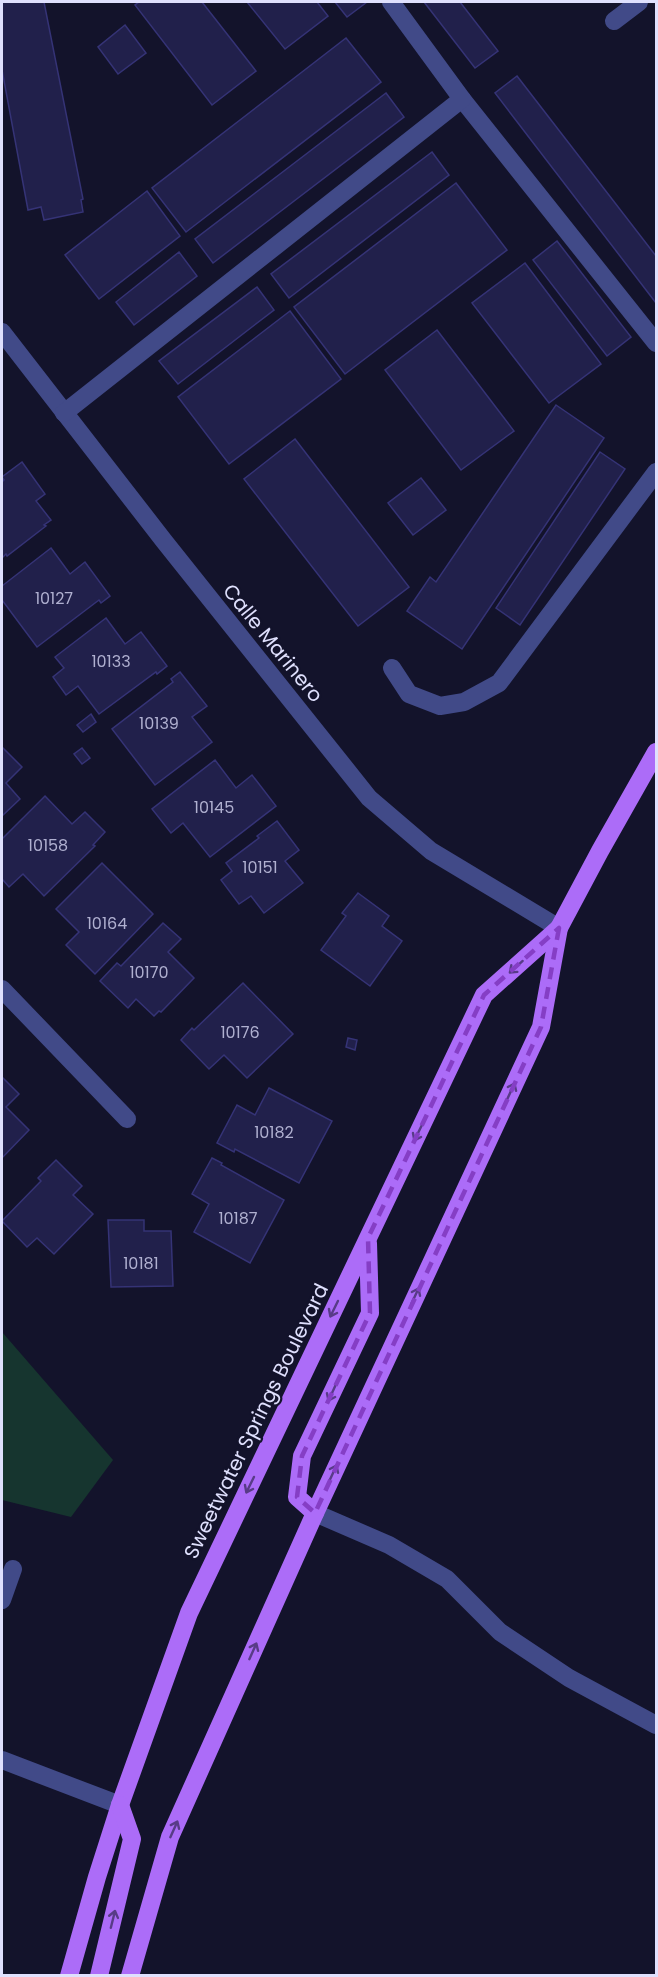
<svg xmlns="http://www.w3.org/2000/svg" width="658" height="1977" font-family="Poppins,sans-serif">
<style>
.green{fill:#16352f}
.building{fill:#21204b;stroke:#353376;stroke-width:1.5}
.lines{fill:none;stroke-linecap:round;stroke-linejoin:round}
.minor{stroke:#414a88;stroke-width:18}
.major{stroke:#ac6cf8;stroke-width:18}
.oneway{stroke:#583b87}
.marked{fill:none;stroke:#853ec5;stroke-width:4.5;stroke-dasharray:12 8;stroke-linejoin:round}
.labels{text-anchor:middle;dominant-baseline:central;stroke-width:4.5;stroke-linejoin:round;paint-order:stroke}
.number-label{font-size:16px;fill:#b0b0d0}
.street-label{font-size:20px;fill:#dfe0fd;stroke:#13132b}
</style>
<rect width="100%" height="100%" fill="#13132b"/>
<polygon class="green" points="2,1332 113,1460 71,1517 2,1500"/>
<g class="building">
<polygon points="2,2 44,2 83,199 81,200 83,212 44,220 41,207 28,210 2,70"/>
<polygon points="139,2 202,2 256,71 212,105 135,5"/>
<polygon points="247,2 317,2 328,16 285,49"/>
<polygon points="335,2 367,2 347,17"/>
<polygon points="424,2 460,2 498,51 475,68"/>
<polygon points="125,25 146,53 118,74 98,47"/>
<polygon points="346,38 381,82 186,232 152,188"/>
<polygon points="517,76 656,256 656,303 495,93"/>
<polygon points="386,93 404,117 213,263 195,239"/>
<polygon points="432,152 449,175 289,298 271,274"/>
<polygon points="456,183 507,250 345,374 294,307"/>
<polygon points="147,191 180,236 99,299 65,255"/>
<polygon points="557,241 631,337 607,356 533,260"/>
<polygon points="179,252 197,276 134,325 116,302"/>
<polygon points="525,263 601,364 549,403 472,303"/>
<polygon points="257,287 274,310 178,384 159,361"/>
<polygon points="290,311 341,379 229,464 178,397"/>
<polygon points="437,330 514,431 461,470 385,370"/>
<polygon points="556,405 604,438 462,649 407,611 430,577 436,582"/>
<polygon points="295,439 409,587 358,626 244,479"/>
<polygon points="600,452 625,469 520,625 496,608"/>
<polygon points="22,462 45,494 36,501 51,520 44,525 46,526 7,556 6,554 2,558 2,482 4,480 2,477"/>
<polygon points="421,478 446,510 413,535 388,503"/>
<polygon points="51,548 70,574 85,562 110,596 101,603 99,600 37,647 2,600 2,586"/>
<polygon points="106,618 125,644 141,632 167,666 157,674 156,672 99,714 78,686 66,695 53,677 64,668 55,657"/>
<polygon points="180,672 207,706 192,717 212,742 155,785 112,729 173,682 171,679"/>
<polygon points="91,714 96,722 83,732 77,725"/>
<polygon points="2,747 22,767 6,783 20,799 2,816"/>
<polygon points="82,748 90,758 82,764 74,754"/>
<polygon points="215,760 236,788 252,775 276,806 210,857 183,823 171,833 152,809"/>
<polygon points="45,796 72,824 85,812 105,832 93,845 95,846 44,896 23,874 9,887 2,879 2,839"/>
<polygon points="277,821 299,850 285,861 303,883 264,913 251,896 239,904 221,880 232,871 226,863 259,838 257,836"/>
<polygon points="102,863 153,914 95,974 66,945 79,932 56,909"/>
<polygon points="358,893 389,916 382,926 402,941 370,986 321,950 346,916 342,913"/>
<polygon points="163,923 181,939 168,952 194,978 161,1012 159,1011 154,1016 136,999 128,1008 100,981 117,963 121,966"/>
<polygon points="243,983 293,1034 247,1078 224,1055 209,1069 181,1040 192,1028 194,1030"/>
<polygon points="348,1038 357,1040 355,1050 346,1047"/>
<polygon points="2,1077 19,1094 6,1107 29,1130 2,1158"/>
<polygon points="269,1088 332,1121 299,1183 235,1149 234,1152 217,1143 237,1105 255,1115"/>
<polygon points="212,1158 222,1163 221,1165 284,1200 250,1263 194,1232 209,1204 192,1194"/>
<polygon points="56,1160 82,1186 73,1195 93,1214 54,1254 37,1238 27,1247 2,1221 41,1181 38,1178"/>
<polygon points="108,1220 144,1220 144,1231 171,1231 173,1286 111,1287"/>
</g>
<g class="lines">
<g class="minor">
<polyline points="614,21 639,2"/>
<polyline points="462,99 656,343"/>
<polyline points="2,332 164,541 369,798 431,851 559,928"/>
<polyline points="64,413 462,99 391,2"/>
<polyline points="392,668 409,694 440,706 464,702 499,683 656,472"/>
<polyline points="2,989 127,1119"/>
<polyline points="315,1513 389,1545 447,1579 500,1632 569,1678 656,1725"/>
<polyline points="2,1600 13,1569"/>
<polyline points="2,1760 120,1805"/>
</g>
<g class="major">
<polyline points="315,1513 297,1497 302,1456 370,1313 368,1243"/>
<polyline points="69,1976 97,1877 120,1805 189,1613 484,995 559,928"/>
<polyline points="99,1976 132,1839 120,1805"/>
<polyline points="130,1976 170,1837 315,1513 541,1027 559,928 600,851 656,752"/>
</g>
</g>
<defs><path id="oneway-shaft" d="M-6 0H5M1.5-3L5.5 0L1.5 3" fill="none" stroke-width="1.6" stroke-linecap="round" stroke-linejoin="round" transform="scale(1.5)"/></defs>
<g class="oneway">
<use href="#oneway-shaft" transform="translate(516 967) rotate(138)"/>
<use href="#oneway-shaft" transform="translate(511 1091) rotate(-65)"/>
<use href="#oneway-shaft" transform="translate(418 1133) rotate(116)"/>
<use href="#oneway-shaft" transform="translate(415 1296) rotate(-65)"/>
<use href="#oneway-shaft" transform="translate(334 1309) rotate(116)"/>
<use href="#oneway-shaft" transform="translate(332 1393) rotate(115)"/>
<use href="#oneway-shaft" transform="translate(333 1473) rotate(-65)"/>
<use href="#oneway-shaft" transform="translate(250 1485) rotate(116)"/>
<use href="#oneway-shaft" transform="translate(253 1651) rotate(-66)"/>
<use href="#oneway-shaft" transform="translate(174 1829) rotate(-66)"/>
<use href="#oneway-shaft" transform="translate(113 1919) rotate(-76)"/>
</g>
<path class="marked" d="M559,928L541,1027L315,1513L297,1497L302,1456L370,1313L368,1238L484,995Z"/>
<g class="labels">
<g class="number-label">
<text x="54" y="598">10127</text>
<text x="111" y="661">10133</text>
<text x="159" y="723">10139</text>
<text x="214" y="807">10145</text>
<text x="48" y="845">10158</text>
<text x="260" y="867">10151</text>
<text x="107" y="923">10164</text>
<text x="149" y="972">10170</text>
<text x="240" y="1032">10176</text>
<text x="274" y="1132">10182</text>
<text x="238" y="1218">10187</text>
<text x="141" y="1263">10181</text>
</g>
<g class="street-label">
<text transform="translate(273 643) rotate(51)">Calle Marinero</text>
<text transform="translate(256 1421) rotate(-64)">Sweetwater Springs Boulevard</text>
</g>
</g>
<rect width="658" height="1977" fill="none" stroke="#dfe0fd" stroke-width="6"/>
</svg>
